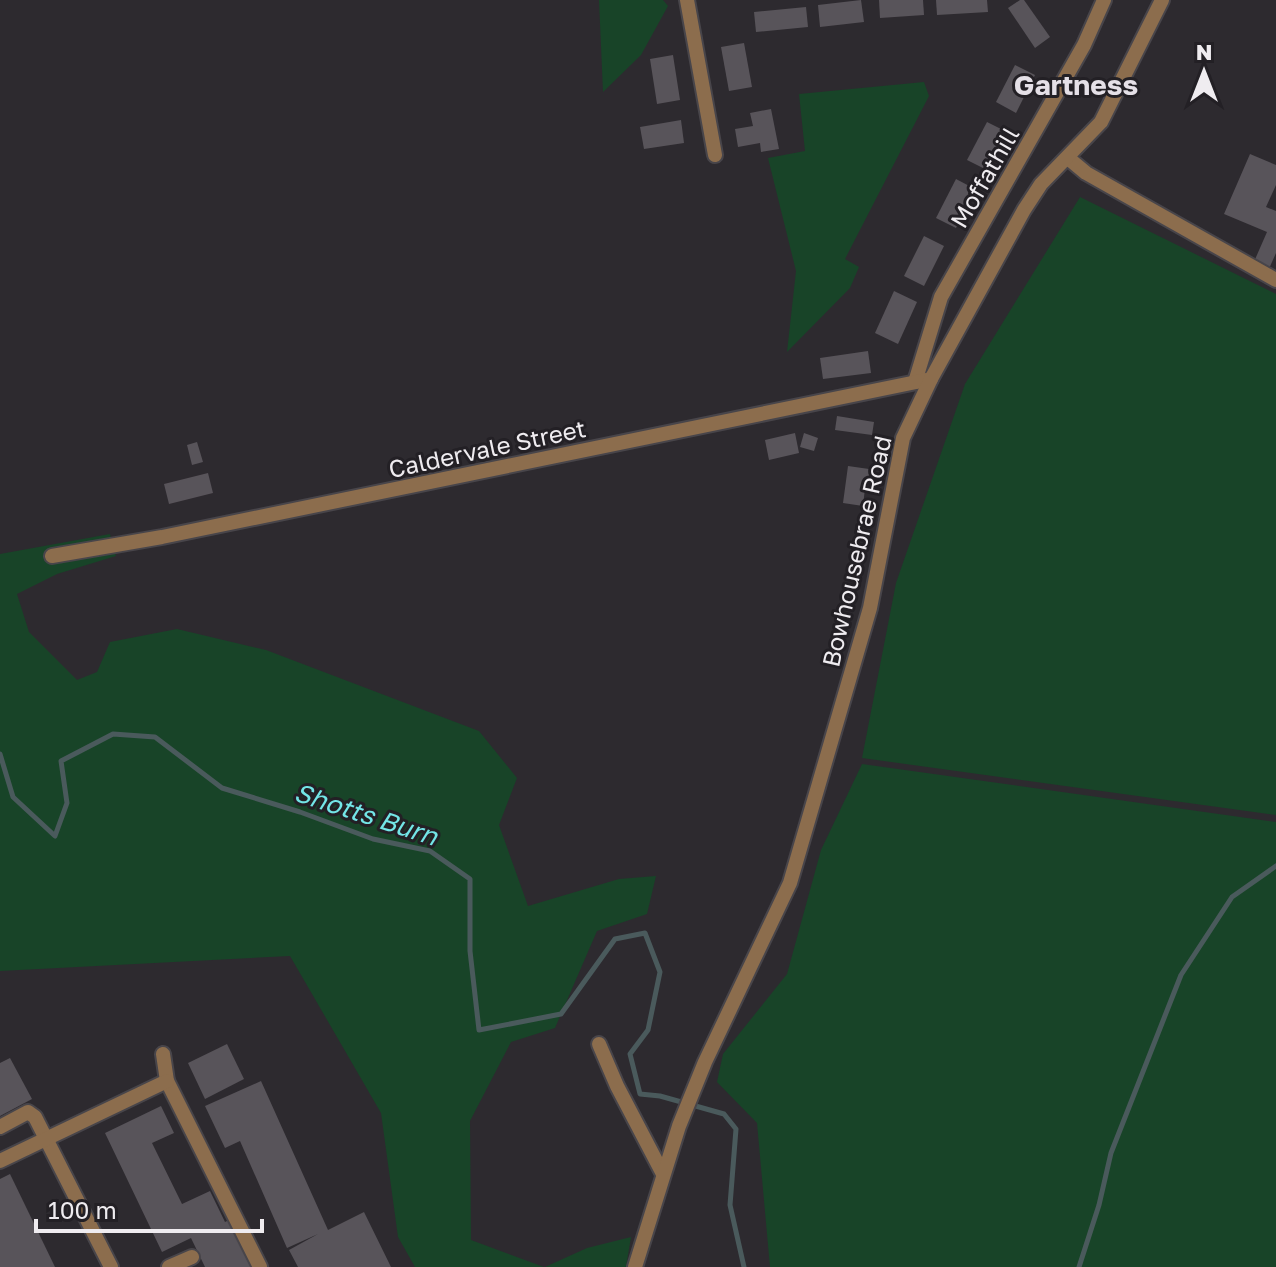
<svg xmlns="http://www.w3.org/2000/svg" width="1276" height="1267" font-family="'Golos Text',sans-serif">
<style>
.green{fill:#184428}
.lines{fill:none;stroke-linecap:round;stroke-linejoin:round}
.stream{stroke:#4a5a5c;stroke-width:5}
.building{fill:#58545a}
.minor-casing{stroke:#48454a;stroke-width:18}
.minor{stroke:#8c6d4d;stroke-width:14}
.labels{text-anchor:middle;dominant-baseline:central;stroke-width:6;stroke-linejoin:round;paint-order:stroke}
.street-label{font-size:24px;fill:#efecf0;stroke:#232025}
.water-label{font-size:26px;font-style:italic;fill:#73e6e7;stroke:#232025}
.quarter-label{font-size:28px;font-weight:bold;fill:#e5e0e7;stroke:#232025}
</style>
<rect width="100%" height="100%" fill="#2d2a2f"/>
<g class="green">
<polygon points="599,0 663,0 668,6 641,55 603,92"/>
<polygon points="924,82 929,96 845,259 859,267 850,288 787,352 796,271 768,158 805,151 799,94"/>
<polygon points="1080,197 1276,294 1276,815 862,758 896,583 965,384"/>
<polygon points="110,534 116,556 57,574 17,594 29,632 77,680 97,672 110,642 177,629 266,650 479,731 517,778 499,825 528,906 619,879 656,876 647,914 597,931 555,1028 511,1042 470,1121 471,1240 544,1267 415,1267 398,1237 381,1113 290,956 0,971 0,554"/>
<polygon points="862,764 1276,822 1276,1267 770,1267 757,1123 717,1082 723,1054 787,974 821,850"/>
<polygon points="631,1237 626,1267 545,1267 587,1248"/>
</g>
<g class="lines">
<g class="stream">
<polyline points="0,754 13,797 55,836 67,803 61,761 113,734 155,737 222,788 300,812 373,839 430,851 470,879 470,951 479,1030 561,1014 615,939 645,933 660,972 648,1030 630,1054 640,1094 660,1096 724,1114 736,1129 730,1205 744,1267"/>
<polyline points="1079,1267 1099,1205 1111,1153 1181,975 1232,897 1276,866"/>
</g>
</g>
<g class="building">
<polygon points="861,0 864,22 820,27 818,5"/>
<polygon points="879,0 923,0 924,15 880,18"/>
<polygon points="936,0 987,0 988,12 937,15"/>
<polygon points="1020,0 1024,0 1050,37 1035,48 1008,8"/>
<polygon points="806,7 808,27 756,32 754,12"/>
<polygon points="744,43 752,87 729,91 721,47"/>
<polygon points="673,55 680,100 657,104 650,59"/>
<polygon points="1015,65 1035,75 1016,113 996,102"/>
<polygon points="771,109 779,149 761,152 760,143 738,147 735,129 753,126 750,113"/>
<polygon points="681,120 684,143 644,149 640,127"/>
<polygon points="987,122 1005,131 985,169 967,160"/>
<polygon points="1250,154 1276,165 1276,185 1266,207 1276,211 1276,253 1268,271 1253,264 1267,232 1224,214"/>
<polygon points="956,179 975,189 956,228 936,218"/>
<polygon points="924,236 944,246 924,286 904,276"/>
<polygon points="894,291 917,302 898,344 875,333"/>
<polygon points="868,351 871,373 823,379 820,358"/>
<polygon points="837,416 874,422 872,435 835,430"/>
<polygon points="795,433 799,453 769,460 765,440"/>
<polygon points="804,433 818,438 814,451 800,447"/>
<polygon points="197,442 203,462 192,465 187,445"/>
<polygon points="848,466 876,470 873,489 865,488 863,506 843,503"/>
<polygon points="208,473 213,493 169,504 164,484"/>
<polygon points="227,1044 244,1079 205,1099 188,1063"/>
<polygon points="10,1058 32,1099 0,1116 0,1063"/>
<polygon points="261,1081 328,1230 364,1212 391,1267 298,1267 289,1250 318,1234 287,1248 240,1141 225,1148 205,1106"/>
<polygon points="161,1106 174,1133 152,1143 182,1204 210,1191 225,1222 229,1220 252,1267 205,1267 191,1238 162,1252 105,1133"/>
<polygon points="10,1174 55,1267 0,1267 0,1179"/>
</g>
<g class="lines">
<defs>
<g id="minor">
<polyline points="687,0 715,155"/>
<polyline points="1068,158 1086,173 1276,280"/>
<polyline points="915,382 941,297 1084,45 1104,0"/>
<polyline points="52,556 162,537 931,379"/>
<polyline points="599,1044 617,1086 663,1174"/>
<polyline points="163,1054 167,1081 260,1267"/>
<polyline points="0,1127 28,1112 35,1117 111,1267"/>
<polyline points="0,1161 167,1081"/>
<polyline points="169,1267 192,1257"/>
<polyline points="635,1267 679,1126 705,1062 790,883 870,608 903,438 931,379 1024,210 1041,184 1101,122 1162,0"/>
</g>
</defs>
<use href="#minor" class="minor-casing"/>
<use href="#minor" class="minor"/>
</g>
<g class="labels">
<g class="street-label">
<text transform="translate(984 177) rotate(-60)">Moffathill</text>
<text transform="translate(487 448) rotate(-12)">Caldervale Street</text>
<text transform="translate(856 551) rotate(-77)">Bowhousebrae Road</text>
</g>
<g class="water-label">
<text transform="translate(366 814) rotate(18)">Shotts Burn</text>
</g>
<g class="quarter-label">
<text x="1076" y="84">Gartness</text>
</g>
</g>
<g transform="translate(1204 72)" stroke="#232025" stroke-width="6" paint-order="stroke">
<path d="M0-6L14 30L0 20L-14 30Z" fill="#efecf0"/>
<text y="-12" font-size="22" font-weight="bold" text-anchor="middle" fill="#efecf0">N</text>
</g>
<path d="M36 1219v12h226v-12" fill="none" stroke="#efecf0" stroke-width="4"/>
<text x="48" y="1219" font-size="24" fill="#efecf0" stroke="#232025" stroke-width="6" paint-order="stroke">100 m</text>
</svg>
